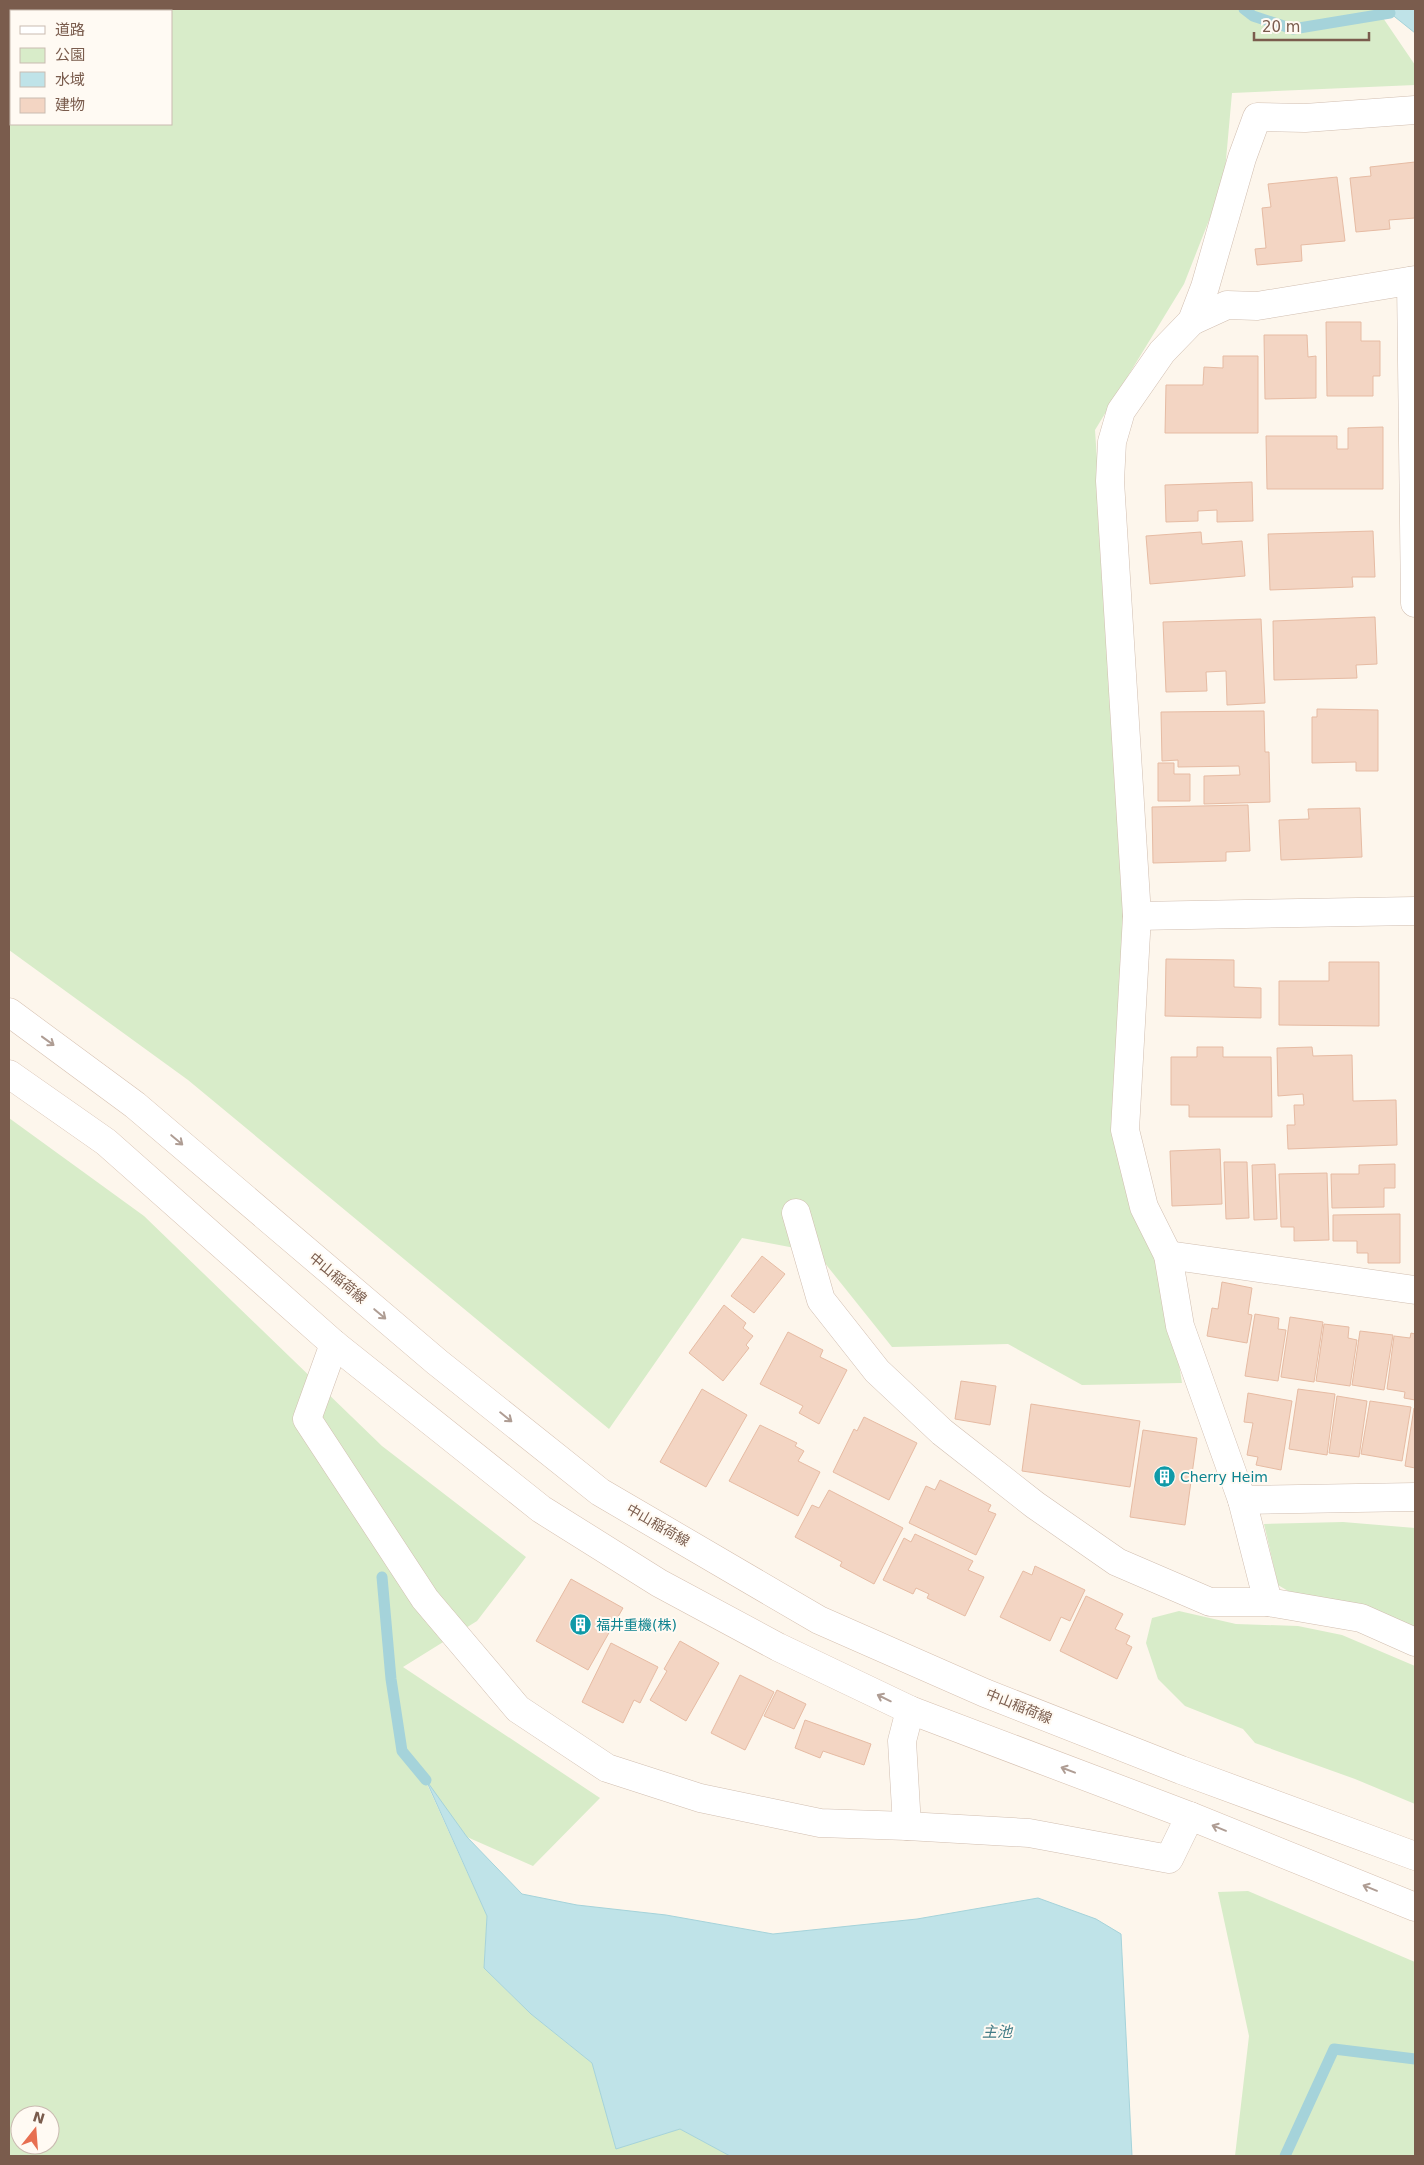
<svg xmlns="http://www.w3.org/2000/svg" width="1424" height="2165" font-family="'DejaVu Sans','Noto Sans JP',sans-serif">
<style>
.green{fill:#d8ecc9;fill-rule:evenodd}
.water{fill:#bfe3e8;stroke:#a5d3da}
.lines{fill:none;stroke-linecap:round;stroke-linejoin:round}
.stream{stroke:#a5d3da;stroke-width:11}
.building{fill:#f3d5c3;stroke:#e6bba3}
.minor-casing{stroke:#d1beb0;stroke-width:29}
.secondary-casing{stroke:#d6c0b0;stroke-width:29}
.minor{stroke:#fff;stroke-width:28}
.secondary{stroke:#fff;stroke-width:28}
.oneway{stroke:#af9d94}
.labels{text-anchor:middle;dominant-baseline:central;stroke-width:4;stroke-linejoin:round;paint-order:stroke}
.street-label{font-size:14px;fill:#7a5c4d;stroke:#fffaf3}
.culture-label{font-size:14px;fill:#0d838f;stroke:#fffaf3;text-anchor:start}
.water-label{font-size:15px;font-style:italic;fill:#437c86;stroke:#fffaf3}
</style>
<rect width="100%" height="100%" fill="#fdf6ec"/>
<g class="green">
<path d="M9,9H1375L1379,12L1415,65V85L1232,93L1224,182L1184,284L1095,430L1123,850L1135,1204L1169,1302L1182,1383L1082,1385L1008,1344L892,1347L816,1252L742,1238L609,1429L188,1080L9,950ZM11,11H171V124H11Z"/>
<path d="M9,1118L144,1216L382,1446L526,1557L477,1621L403,1667L600,1798L533,1866L467,1837L427,1784L487,1916L484,1968L531,2014L592,2063L616,2148L680,2129L730,2156H9ZM20,2115H50V2145H20Z"/>
<polygon points="1343,1522 1415,1528 1415,1645 1315,1607 1278,1585 1264,1524"/>
<polygon points="1179,1611 1236,1624 1298,1626 1342,1635 1415,1666 1415,1804 1355,1779 1255,1743 1243,1729 1185,1706 1158,1679 1146,1643 1152,1618"/>
<polygon points="1248,1891 1415,1962 1415,2156 1235,2156 1249,2036 1218,1892"/>
</g>
<g class="water">
<polygon points="1385,9 1415,9 1415,33"/>
<polygon points="426,1780 467,1837 522,1894 577,1905 666,1915 773,1934 917,1919 1038,1898 1096,1919 1121,1934 1132,2156 730,2156 680,2129 616,2149 592,2063 531,2014 484,1968 487,1916"/>
</g>
<g class="lines">
<g class="stream">
<polyline points="1244,9 1253,16 1293,29 1390,13"/>
<polyline points="382,1577 391,1679 402,1751 426,1780"/>
<polyline points="1285,2156 1334,2049 1415,2059"/>
</g>
</g>
<g class="building">
<polygon points="1415,162 1415,218 1389,220 1390,229 1356,232 1350,178 1371,176 1370,167"/>
<polygon points="1337,177 1345,241 1301,245 1302,261 1257,265 1255,249 1266,248 1262,208 1271,207 1268,184"/>
<polygon points="1326,322 1361,322 1361,341 1380,341 1380,376 1373,376 1373,396 1327,396"/>
<polygon points="1264,335 1307,335 1308,357 1316,356 1316,398 1265,399"/>
<polygon points="1223,356 1258,356 1258,433 1165,433 1166,385 1203,385 1204,367 1223,368"/>
<polygon points="1383,427 1383,489 1267,489 1266,436 1337,436 1337,449 1348,449 1348,428"/>
<polygon points="1252,482 1253,521 1217,522 1217,510 1198,511 1198,521 1166,522 1165,485"/>
<polygon points="1373,531 1375,577 1352,577 1353,587 1270,590 1268,534"/>
<polygon points="1201,532 1202,544 1242,541 1245,576 1150,584 1146,536"/>
<polygon points="1375,617 1377,664 1356,665 1357,678 1274,680 1273,621"/>
<polygon points="1261,619 1265,703 1227,705 1226,671 1206,672 1207,691 1166,692 1163,622"/>
<polygon points="1317,709 1378,710 1378,771 1356,771 1356,762 1312,763 1312,717 1317,717"/>
<polygon points="1264,711 1265,752 1269,752 1270,802 1204,804 1204,776 1240,775 1239,766 1178,767 1178,760 1162,761 1161,712"/>
<polygon points="1158,763 1174,763 1174,774 1190,774 1190,801 1158,801"/>
<polygon points="1248,805 1250,851 1226,852 1226,861 1153,863 1152,807"/>
<polygon points="1360,808 1362,857 1281,860 1279,820 1309,819 1308,809"/>
<polygon points="1166,959 1234,960 1234,987 1261,988 1261,1018 1165,1016"/>
<polygon points="1329,962 1379,962 1379,1026 1279,1025 1279,981 1329,981"/>
<polygon points="1197,1047 1223,1047 1223,1057 1271,1057 1272,1117 1189,1117 1189,1105 1171,1105 1171,1057 1197,1057"/>
<polygon points="1312,1047 1313,1056 1352,1055 1353,1101 1396,1100 1397,1145 1288,1149 1287,1125 1295,1125 1294,1105 1304,1105 1303,1094 1278,1096 1277,1048"/>
<polygon points="1220,1149 1222,1204 1172,1206 1170,1151"/>
<polygon points="1224,1162 1247,1162 1249,1218 1226,1219"/>
<polygon points="1275,1164 1277,1219 1254,1220 1252,1165"/>
<polygon points="1395,1164 1395,1188 1384,1188 1384,1207 1332,1208 1331,1174 1359,1174 1359,1165"/>
<polygon points="1327,1173 1329,1240 1294,1241 1294,1227 1281,1227 1279,1174"/>
<polygon points="1400,1214 1400,1263 1368,1263 1368,1253 1357,1253 1357,1241 1333,1241 1333,1215"/>
<polygon points="762,1256 785,1274 754,1313 731,1296"/>
<polygon points="1222,1282 1252,1288 1248,1314 1252,1315 1247,1343 1207,1336 1212,1308 1218,1309"/>
<polygon points="724,1305 746,1323 743,1328 753,1336 746,1345 749,1348 723,1381 689,1353"/>
<polygon points="1255,1314 1279,1318 1278,1329 1286,1330 1278,1381 1245,1376"/>
<polygon points="1290,1317 1323,1322 1314,1382 1281,1377"/>
<polygon points="1324,1324 1349,1327 1348,1338 1357,1340 1350,1386 1316,1381"/>
<polygon points="1360,1331 1393,1335 1384,1390 1352,1385"/>
<polygon points="788,1332 823,1350 820,1357 847,1370 819,1424 799,1413 803,1406 760,1384"/>
<polygon points="1411,1333 1415,1334 1415,1400 1404,1398 1405,1392 1387,1389 1394,1336 1410,1338"/>
<polygon points="961,1381 996,1386 990,1425 955,1419"/>
<polygon points="702,1389 747,1415 706,1487 660,1462"/>
<polygon points="1298,1389 1335,1394 1327,1455 1289,1449"/>
<polygon points="1248,1393 1292,1401 1281,1470 1256,1465 1258,1457 1247,1455 1253,1423 1244,1422"/>
<polygon points="1337,1396 1367,1401 1359,1457 1329,1453"/>
<polygon points="1370,1401 1411,1407 1402,1461 1361,1454"/>
<polygon points="1031,1404 1140,1421 1130,1487 1022,1471"/>
<polygon points="1414,1408 1415,1409 1415,1468 1405,1466"/>
<polygon points="864,1417 917,1443 889,1500 833,1472 854,1429 857,1431"/>
<polygon points="760,1425 797,1443 795,1446 804,1451 798,1461 820,1472 798,1516 729,1481"/>
<polygon points="1143,1430 1197,1438 1185,1525 1130,1517"/>
<polygon points="940,1480 991,1505 988,1511 996,1514 976,1555 909,1523 926,1486 935,1490"/>
<polygon points="829,1490 903,1528 874,1584 840,1566 842,1562 795,1537 812,1505 819,1508"/>
<polygon points="915,1534 973,1561 968,1570 984,1577 965,1616 927,1598 929,1594 916,1588 913,1594 883,1580 904,1538 911,1542"/>
<polygon points="1035,1566 1085,1590 1070,1621 1061,1617 1050,1641 1000,1617 1023,1571 1032,1575"/>
<polygon points="571,1579 623,1608 588,1670 536,1641"/>
<polygon points="1086,1596 1123,1614 1115,1629 1130,1636 1126,1644 1132,1647 1117,1679 1060,1651"/>
<polygon points="680,1641 719,1663 686,1721 650,1700 667,1671 664,1669"/>
<polygon points="611,1643 658,1667 640,1703 634,1700 623,1723 582,1702"/>
<polygon points="740,1675 774,1692 745,1750 711,1733"/>
<polygon points="777,1690 806,1704 794,1729 764,1716"/>
<polygon points="805,1720 871,1744 864,1765 823,1751 820,1758 795,1748"/>
</g>
<g class="lines">
<defs>
<g id="minor">
<polyline points="1411,281 1415,603"/>
<polyline points="1192,321 1227,305 1257,306 1415,280"/>
<polyline points="1137,916 1415,911"/>
<polyline points="796,1213 821,1300 877,1371 942,1432 1035,1505 1117,1562 1210,1602 1268,1602 1361,1618 1415,1642"/>
<polyline points="1168,1255 1415,1290"/>
<polyline points="334,1344 307,1419 425,1599 518,1709 607,1768 700,1798 820,1823 907,1826 1029,1833 1169,1859 1190,1816"/>
<polyline points="1242,1500 1415,1497"/>
<polyline points="1268,1602 1242,1500 1180,1326 1168,1255 1144,1207 1125,1130 1137,916 1110,481 1112,442 1121,411 1162,352 1192,321 1205,287 1242,158 1257,117 1305,118 1415,110"/>
<polyline points="907,1826 902,1741 910,1710"/>
</g>
<g id="secondary">
<polyline points="9,1012 135,1105 437,1362 600,1492 819,1620 985,1693 1181,1770 1415,1856"/>
<polyline points="9,1074 106,1142 334,1344 541,1509 659,1583 778,1647 910,1710 1190,1816 1415,1907"/>
</g>
</defs>
<use href="#minor" class="minor-casing"/>
<use href="#secondary" class="secondary-casing"/>
<use href="#minor" class="minor"/>
<use href="#secondary" class="secondary"/>
</g>
<defs><path id="oneway-shaft" d="M-6 0H5M1.5-3L5.5 0L1.5 3" fill="none" stroke-width="1.6" stroke-linecap="round" stroke-linejoin="round" transform="scale(1.25)"/></defs>
<g class="oneway">
<use href="#oneway-shaft" transform="translate(48 1041) rotate(36)"/>
<use href="#oneway-shaft" transform="translate(177 1140) rotate(40)"/>
<use href="#oneway-shaft" transform="translate(380 1314) rotate(40)"/>
<use href="#oneway-shaft" transform="translate(506 1417) rotate(39)"/>
<use href="#oneway-shaft" transform="translate(884 1698) rotate(-154)"/>
<use href="#oneway-shaft" transform="translate(1068 1770) rotate(-159)"/>
<use href="#oneway-shaft" transform="translate(1219 1828) rotate(-158)"/>
<use href="#oneway-shaft" transform="translate(1370 1888) rotate(-158)"/>
</g>
<defs>
<symbol id="building-disc" viewBox="-11 -11 22 22"><circle r="9.5" fill="#0f9aa8" stroke="#fffaf3"/><path d="M-4-6H4V6H1V3H-1V6H-4ZM-2.5-4.3h1.7v1.8h-1.7ZM.8-4.3h1.7v1.8H.8ZM-2.5-1h1.7V.8h-1.7ZM.8-1h1.7V.8H.8Z" fill="#fff"/></symbol>
</defs>
<g fill-rule="evenodd">
<use href="#building-disc" x="1152" y="1464" width="25" height="25"/>
<use href="#building-disc" x="568" y="1612" width="25" height="25"/>
</g>
<g class="labels">
<g class="street-label">
<text transform="translate(338 1278) rotate(40)">中山稲荷線</text>
<text transform="translate(658 1525) rotate(30)">中山稲荷線</text>
<text transform="translate(1019 1706) rotate(22)">中山稲荷線</text>
</g>
<g class="culture-label">
<text x="1180" y="1477">Cherry Heim</text>
<text x="596" y="1625">福井重機(株)</text>
</g>
<g class="water-label">
<text x="997" y="2032">主池</text>
</g>
</g>
<rect width="1424" height="2165" fill="none" stroke="#7a5c4d" stroke-width="20"/>
<rect x="10" y="10" width="162" height="115" fill="#fffaf3" stroke="#cabbb1"/>
<rect x="20" y="26" width="25" height="8" fill="#ffffff" stroke="#cabbb1"/>
<text x="55" y="35" font-size="15" fill="#7a5c4d">道路</text>
<rect x="20" y="48" width="25" height="15" fill="#d8ecc9" stroke="#cabbb1"/>
<text x="55" y="60" font-size="15" fill="#7a5c4d">公園</text>
<rect x="20" y="72" width="25" height="15" fill="#bfe3e8" stroke="#cabbb1"/>
<text x="55" y="85" font-size="15" fill="#7a5c4d">水域</text>
<rect x="20" y="98" width="25" height="15" fill="#f3d5c3" stroke="#cabbb1"/>
<text x="55" y="110" font-size="15" fill="#7a5c4d">建物</text>
<g transform="translate(35 2130) rotate(17)"><circle r="24" fill="#fffaf3" stroke="#cabbb1"/>
<path d="M0-4L9 19L0 12L-9 19Z" fill="#e76f51"/>
<text y="-8" font-size="14" font-weight="bold" text-anchor="middle" fill="#7a5c4d">N</text>
</g>
<path d="M1254 32v8h115v-8" fill="none" stroke="#7a5c4d" stroke-width="2.5"/>
<text x="1262" y="32" font-size="15" fill="#7a5c4d" stroke="#fffaf3" stroke-width="4" paint-order="stroke">20 m</text>
</svg>
